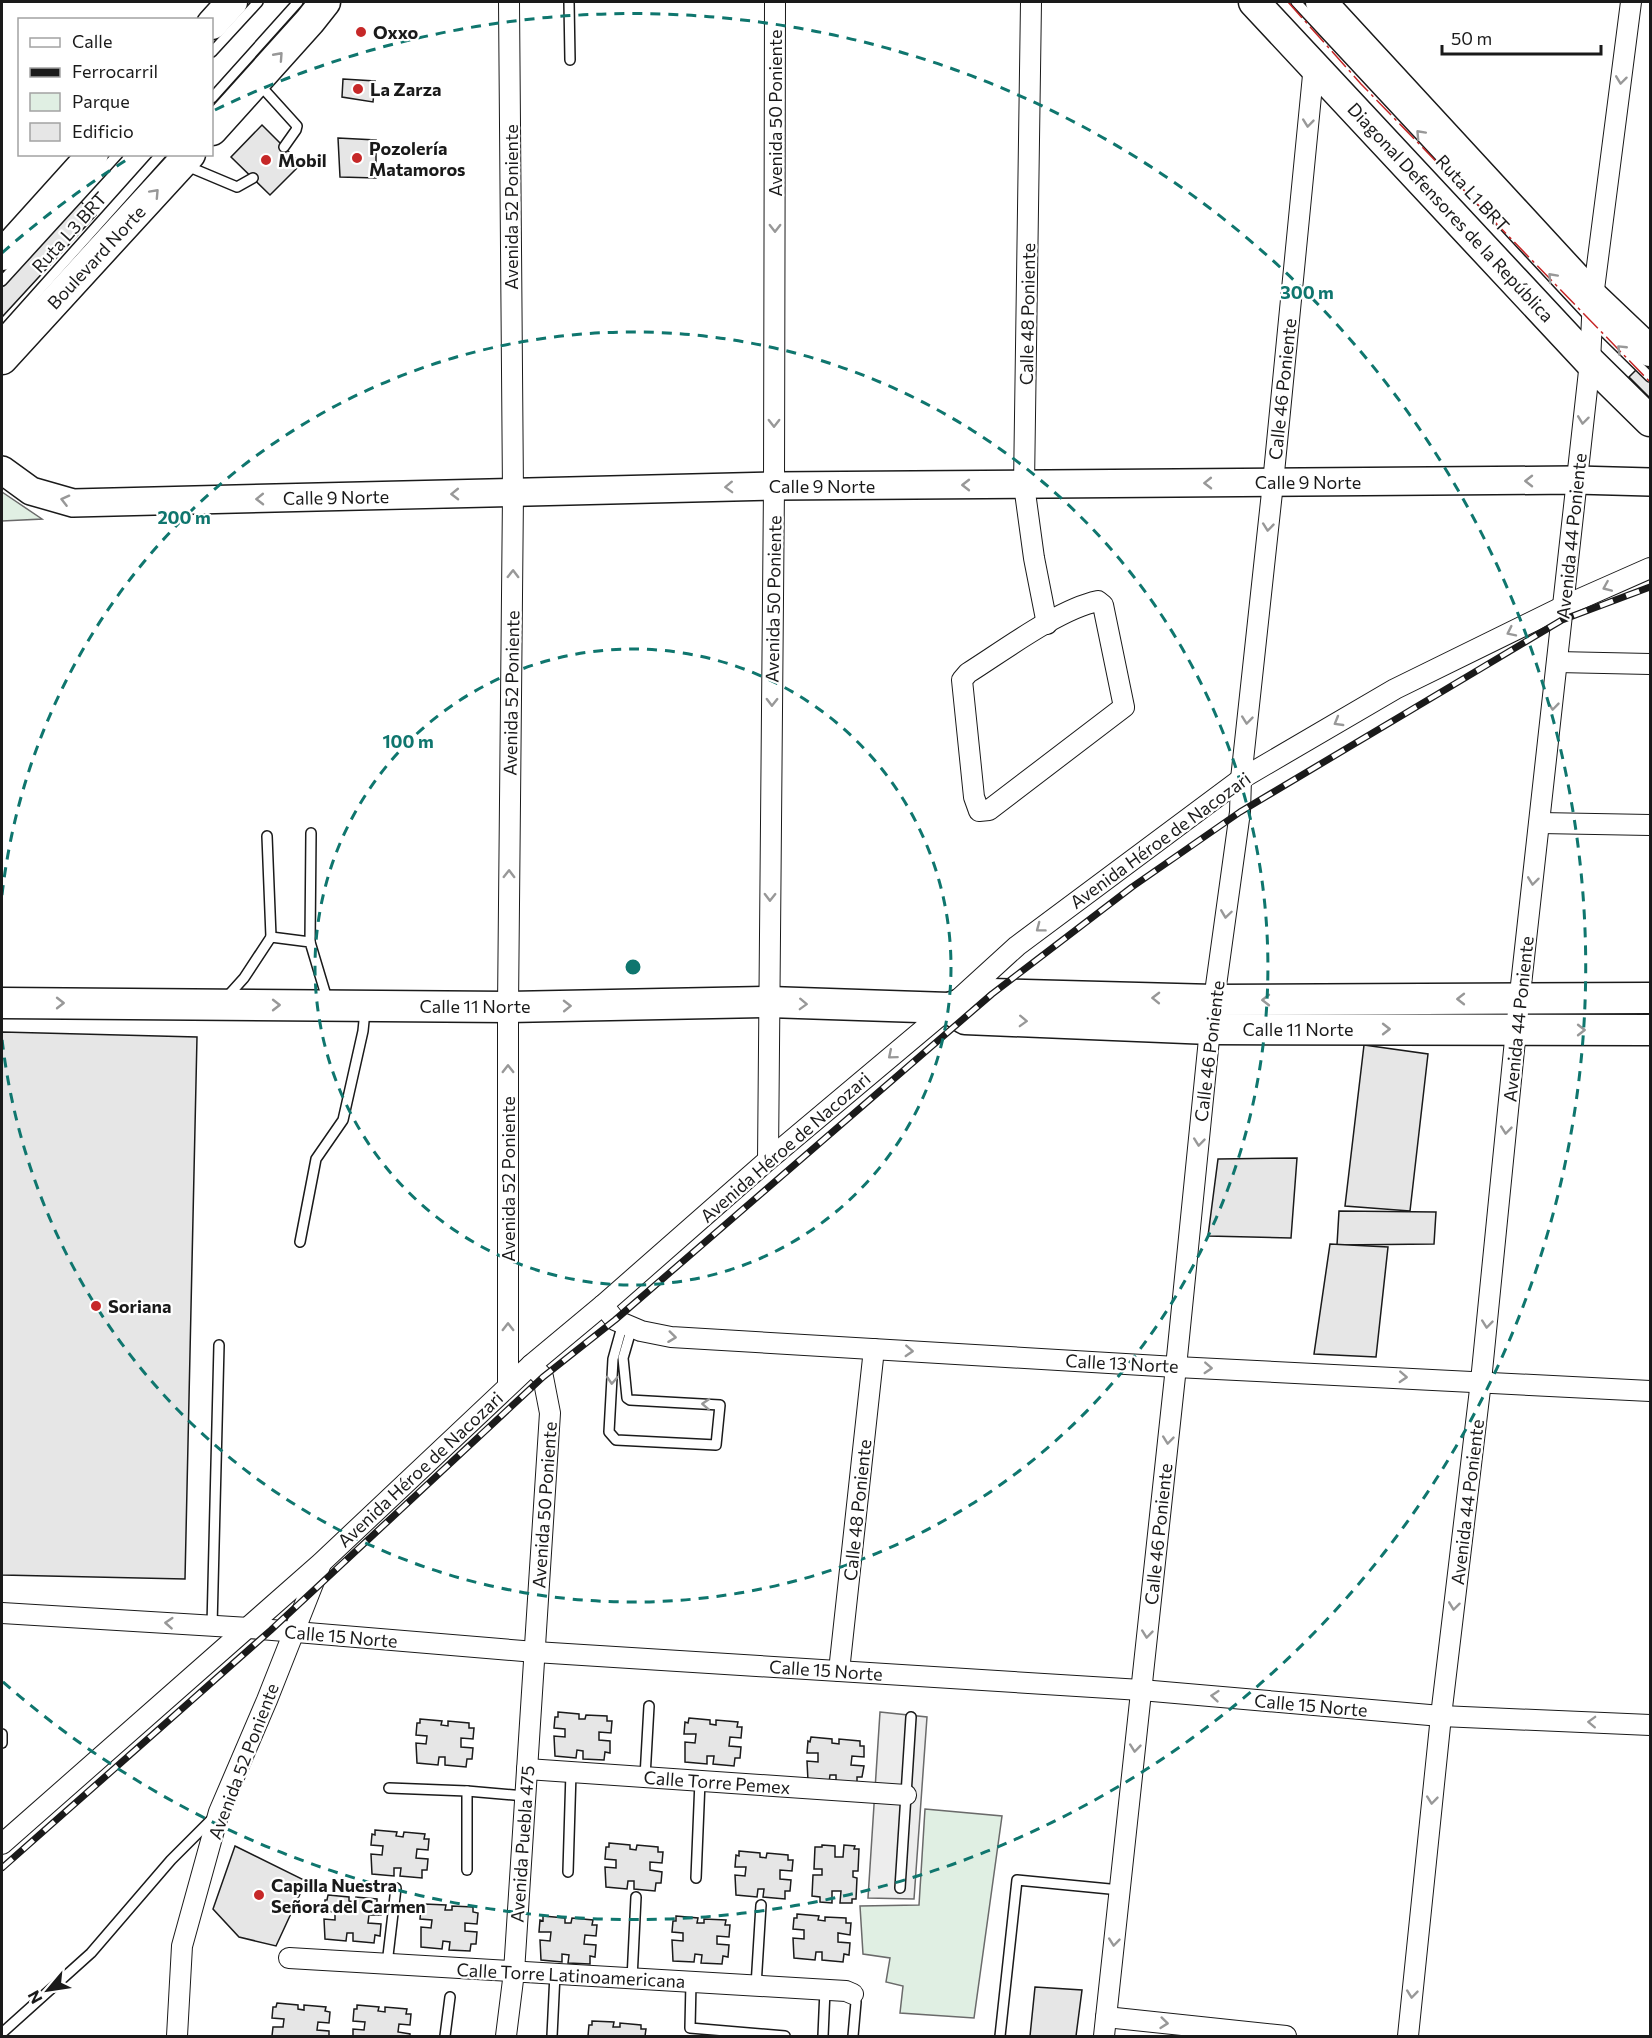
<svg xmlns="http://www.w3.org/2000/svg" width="1652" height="2038" font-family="Commissioner,sans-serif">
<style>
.green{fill:#e0efe3;stroke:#6a6a6a;stroke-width:1.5}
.parking{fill:#ededed;stroke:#6a6a6a;stroke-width:1.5}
.building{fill:#e6e6e6;stroke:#1a1a1a;stroke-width:1.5}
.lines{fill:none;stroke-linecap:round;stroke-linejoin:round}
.service-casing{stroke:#1a1a1a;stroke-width:12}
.minor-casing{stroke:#1a1a1a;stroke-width:22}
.secondary-casing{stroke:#1a1a1a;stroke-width:30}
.primary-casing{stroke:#1a1a1a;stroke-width:33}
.service{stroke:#fff;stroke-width:9}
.minor{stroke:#fff;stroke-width:20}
.secondary{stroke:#fff;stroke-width:27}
.primary{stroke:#fff;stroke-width:30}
.rail-casing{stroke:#1a1a1a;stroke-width:7}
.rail{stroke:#fff;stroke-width:4.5;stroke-dasharray:14;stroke-linecap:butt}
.power{stroke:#c62828;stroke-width:1.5;stroke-dasharray:21 4.5 3 4.5;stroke-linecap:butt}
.oneway{stroke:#989898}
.ring{fill:none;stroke:#0f766e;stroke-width:3;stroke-dasharray:10 8}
.poi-dot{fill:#c62828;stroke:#fff;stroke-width:2}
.labels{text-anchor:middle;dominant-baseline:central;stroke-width:4.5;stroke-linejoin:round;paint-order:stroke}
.poi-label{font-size:18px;font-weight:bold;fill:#1a1a1a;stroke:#fff;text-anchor:start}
.street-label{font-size:18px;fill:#1a1a1a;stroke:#fff}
.centre{fill:#0f766e;stroke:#fff;stroke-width:3}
.ring-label{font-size:18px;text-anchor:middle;font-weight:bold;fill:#0f766e;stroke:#fff;stroke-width:4.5;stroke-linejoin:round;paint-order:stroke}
</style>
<rect width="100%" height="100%" fill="#fff"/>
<g class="green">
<polygon points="2,492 42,519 2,521"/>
<polygon points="925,1809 1002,1816 974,2018 900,2013 903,1986 886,1982 890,1958 863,1954 860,1906 919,1905"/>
</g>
<polygon class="parking" points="880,1712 927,1717 914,1899 868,1898"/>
<g class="building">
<polygon points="343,79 375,81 373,102 342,97"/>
<polygon points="262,125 301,164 270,195 231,157"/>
<polygon points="338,138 376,140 376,178 340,177"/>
<polygon points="80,201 96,215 2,317 2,287"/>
<polygon points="1638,368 1650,381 1650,398 1629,377"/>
<polygon points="2,1032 197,1037 185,1579 2,1575"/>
<polygon points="1364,1045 1428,1054 1410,1211 1345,1206"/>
<polygon points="1297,1158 1291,1238 1208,1236 1218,1159"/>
<polygon points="1339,1211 1436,1212 1434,1244 1337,1245"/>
<polygon points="1330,1244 1388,1247 1376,1357 1314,1354"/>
<polygon points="558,1712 579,1714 579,1719 585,1719 586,1715 607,1716 607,1721 612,1721 611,1733 599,1732 599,1740 610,1741 610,1753 605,1752 604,1760 583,1759 583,1751 577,1750 576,1758 555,1756 554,1736 565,1737 565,1729 554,1728 555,1717 558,1717"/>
<polygon points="689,1718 710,1720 710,1724 716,1725 716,1720 738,1722 737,1727 742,1727 741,1738 730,1737 729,1746 741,1747 740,1758 735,1758 734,1766 713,1764 714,1756 707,1756 707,1764 685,1762 685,1742 695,1743 696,1734 684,1734 685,1722 688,1723"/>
<polygon points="420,1719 442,1721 441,1725 448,1726 448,1721 469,1723 469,1728 474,1728 473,1739 461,1738 461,1747 473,1748 472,1759 467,1759 466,1767 445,1765 445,1757 439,1757 438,1765 417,1763 416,1743 426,1744 427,1736 416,1735 417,1723 420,1723"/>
<polygon points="811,1737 832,1739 832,1743 839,1744 839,1739 860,1741 860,1746 864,1746 864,1757 852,1756 851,1765 864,1766 862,1777 857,1777 857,1785 836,1783 836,1775 830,1775 829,1783 808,1781 807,1761 818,1762 818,1753 807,1753 808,1741 810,1742"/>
<polygon points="375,1830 397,1832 396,1836 403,1837 404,1832 425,1834 424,1839 429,1839 428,1850 417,1849 416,1858 428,1859 427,1870 422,1870 422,1878 400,1876 401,1868 394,1868 394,1876 372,1874 371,1854 382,1855 383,1846 371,1845 372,1834 375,1835"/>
<polygon points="609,1843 630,1845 630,1849 636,1850 637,1845 658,1847 658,1852 663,1852 662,1863 650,1862 650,1870 662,1872 661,1883 656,1883 655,1891 634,1889 634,1881 628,1881 627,1889 606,1887 605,1867 616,1868 616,1860 605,1859 606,1847 609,1847"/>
<polygon points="822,1845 835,1846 835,1857 843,1857 844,1845 855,1846 854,1849 859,1849 858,1871 853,1871 853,1877 857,1878 856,1899 852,1899 852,1903 840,1903 841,1891 832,1891 832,1903 820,1902 820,1897 812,1896 813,1875 822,1875 822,1869 814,1869 815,1847 822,1847"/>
<polygon points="235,1846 306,1881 276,1946 239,1937 213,1909"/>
<polygon points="739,1851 760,1853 760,1857 766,1858 767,1853 788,1855 788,1860 793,1860 792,1871 780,1870 780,1879 791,1880 790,1891 785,1891 785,1899 763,1897 764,1889 758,1889 757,1897 736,1895 735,1875 745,1876 746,1867 735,1867 736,1855 739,1856"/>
<polygon points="328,1895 349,1897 349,1901 356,1902 356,1897 377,1899 377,1904 382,1904 381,1915 369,1915 368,1923 381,1924 380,1936 375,1935 374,1943 353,1941 353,1933 347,1933 346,1941 325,1939 324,1919 335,1920 335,1912 324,1911 325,1900 327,1900"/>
<polygon points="424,1904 446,1905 445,1910 452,1910 452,1906 473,1907 473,1912 478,1913 477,1924 465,1923 465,1931 477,1932 476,1944 471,1944 470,1951 449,1950 450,1942 443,1941 442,1949 421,1947 421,1927 431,1928 432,1920 420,1919 421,1907 424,1908"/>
<polygon points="797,1914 819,1916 818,1920 825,1921 825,1917 846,1918 846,1923 851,1923 850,1935 838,1933 838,1942 850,1943 849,1955 844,1954 843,1962 822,1960 822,1952 816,1952 815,1960 794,1958 793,1938 804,1939 804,1930 793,1929 794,1918 797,1918"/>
<polygon points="543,1916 565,1918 565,1923 571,1923 572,1918 593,1920 592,1925 597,1925 596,1936 585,1935 584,1944 596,1945 595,1957 590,1956 590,1964 568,1963 569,1955 562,1954 562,1962 541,1960 540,1940 550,1941 551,1932 539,1932 540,1920 543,1921"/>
<polygon points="676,1916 698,1918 697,1923 704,1923 704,1919 726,1920 725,1925 730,1925 729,1937 717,1936 717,1944 729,1945 728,1957 723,1956 722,1964 701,1963 702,1955 695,1954 694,1962 673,1961 672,1940 683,1941 683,1933 672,1932 673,1921 676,1921"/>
<polygon points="1035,1987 1082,1990 1076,2036 1030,2036"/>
<polygon points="277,2003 298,2005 298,2009 304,2010 304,2005 326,2007 325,2011 330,2012 329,2023 318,2022 317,2030 329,2031 329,2036 272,2036 273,2027 283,2027 284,2019 272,2018 273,2007 276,2007"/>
<polygon points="357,2005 379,2007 378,2011 385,2012 385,2007 407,2009 406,2014 411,2014 410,2025 399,2024 398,2032 410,2034 410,2036 353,2036 353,2029 364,2030 365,2022 353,2021 354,2009 357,2009"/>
<polygon points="592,2021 614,2022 613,2027 620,2027 620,2023 641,2025 641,2029 646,2029 645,2036 588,2036 589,2025 592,2025"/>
</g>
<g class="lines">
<defs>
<g id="service">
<polyline points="569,2 570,60"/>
<polyline points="1296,2 1592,320 1650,377"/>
<polyline points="212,52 258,2"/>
<polyline points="259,84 297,126 296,130 284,147"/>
<polyline points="212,98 298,2"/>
<polyline points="187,166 237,187 253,178"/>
<polyline points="2,281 118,154"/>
<polyline points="2,332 161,154"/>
<polyline points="267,836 271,937"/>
<polyline points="310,942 311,833"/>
<polyline points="226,998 244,978 271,937 310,942 328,1002"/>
<polyline points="300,1242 316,1159 343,1120 363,1031 365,1011"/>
<polyline points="623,1323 613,1359 609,1432 616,1440 716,1445 720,1405 630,1400 627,1398 623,1358 632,1327"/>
<polyline points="212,1626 219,1345"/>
<polyline points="2,1734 2,1743"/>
<polyline points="645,1777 649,1706"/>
<polyline points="389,1788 467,1791 525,1796"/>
<polyline points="467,1870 467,1791"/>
<polyline points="568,1872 571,1772"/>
<polyline points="696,1878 700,1781"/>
<polyline points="900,1888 911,1717"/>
<polyline points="387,1964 396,1888"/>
<polyline points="632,1979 636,1897"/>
<polyline points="691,1982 690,2028 785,2036"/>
<polyline points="756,1986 761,1905"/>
<polyline points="853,1994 856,2002 853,2036"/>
<polyline points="2,2033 91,1953 171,1860 213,1818"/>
<polyline points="445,2036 450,1997"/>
<polyline points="552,2036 555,1974"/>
<polyline points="823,2036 825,1990"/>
<polyline points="1000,2036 1017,1880 1120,1890"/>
</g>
<g id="minor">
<polyline points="1031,2 1024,485 1034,558 1047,624"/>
<path d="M1098,601L1103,605L1124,707L989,810L979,811L974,797L962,680L968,673C1003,651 1059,609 1098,601Z"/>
<polyline points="1557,662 1650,664"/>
<polyline points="1540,823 1650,825"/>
<polyline points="768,1160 774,486 775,2"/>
<polyline points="603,1305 615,1320 641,1331 671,1337 1176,1367 1650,1391"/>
<polyline points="508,1385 508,1007 513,493 509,2"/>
<polyline points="2,1613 249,1628 535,1652 1141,1690 1441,1716 1650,1725"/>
<polyline points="839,1671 874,1349"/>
<polyline points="527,1769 906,1795"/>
<polyline points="2,1844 321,1563 531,1365 603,1305 768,1160 949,1008 1017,946 1241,779 1395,689 1564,606 1650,568"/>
<polyline points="289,1958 846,1991 853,1994"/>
<polyline points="1106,2017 1286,2036"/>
<polyline points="177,2036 182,1946 219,1812 267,1700 320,1566"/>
<polyline points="506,2036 514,1972 550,1413 543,1377 531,1365"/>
<polyline points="1104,2036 1176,1367 1210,1029 1240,812 1241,779 1273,483 1314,65"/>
<polyline points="1408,2036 1441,1716 1481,1381 1516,1030 1590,362 1593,297 1631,2"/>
</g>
<polyline id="secondary" points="2,470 31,491 73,503 774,486 1576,480 1650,482"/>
<g id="primary">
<polyline points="1254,2 1590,362 1650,421"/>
<polyline points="1321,2 1593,297 1650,351"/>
<polyline points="212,24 232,2"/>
<polyline points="212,130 310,21 325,2"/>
<polyline points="2,255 93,154"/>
<polyline points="2,359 190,154"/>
<polyline points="2,1003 508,1007 769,1002 949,1008 992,994 1214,1000 1650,998"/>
<polyline points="949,1008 965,1019 1210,1029 1650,1030"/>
</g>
</defs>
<use href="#service" class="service-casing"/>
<use href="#minor" class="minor-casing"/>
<use href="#secondary" class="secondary-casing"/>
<use href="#primary" class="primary-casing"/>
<use href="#service" class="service"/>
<use href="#minor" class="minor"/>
<use href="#secondary" class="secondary"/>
<use href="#primary" class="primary"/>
<defs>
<polyline id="rail" points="2,1868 271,1630 543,1377 615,1320 992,994 1132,887 1240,812 1562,620 1650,587"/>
</defs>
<use href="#rail" class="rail-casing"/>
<use href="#rail" class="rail"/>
<polyline class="power" points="1288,2 1361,84 1650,382"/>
</g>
<defs><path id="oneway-chevron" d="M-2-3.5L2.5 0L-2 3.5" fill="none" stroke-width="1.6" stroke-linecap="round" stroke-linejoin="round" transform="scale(1.5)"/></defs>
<g class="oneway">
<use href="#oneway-chevron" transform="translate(279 56) rotate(-48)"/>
<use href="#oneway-chevron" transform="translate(1621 80) rotate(97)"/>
<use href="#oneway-chevron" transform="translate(1308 123) rotate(96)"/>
<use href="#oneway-chevron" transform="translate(1420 134) rotate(-133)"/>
<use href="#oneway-chevron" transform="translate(155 193) rotate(-47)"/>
<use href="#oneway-chevron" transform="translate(775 228) rotate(90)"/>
<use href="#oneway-chevron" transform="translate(1552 277) rotate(-133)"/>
<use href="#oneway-chevron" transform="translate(1621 349) rotate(-136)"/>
<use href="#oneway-chevron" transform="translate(1583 420) rotate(97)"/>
<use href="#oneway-chevron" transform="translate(774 423) rotate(90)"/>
<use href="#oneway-chevron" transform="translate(1529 481) rotate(180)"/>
<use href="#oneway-chevron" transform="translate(1208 483) rotate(179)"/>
<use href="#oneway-chevron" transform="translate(966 485) rotate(180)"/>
<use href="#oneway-chevron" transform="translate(729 487) rotate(178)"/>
<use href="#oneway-chevron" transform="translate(455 494) rotate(179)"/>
<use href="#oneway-chevron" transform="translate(260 499) rotate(179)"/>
<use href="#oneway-chevron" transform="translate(65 500) rotate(-166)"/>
<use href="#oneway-chevron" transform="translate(1268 527) rotate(96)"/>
<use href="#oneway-chevron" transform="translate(513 574) rotate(-89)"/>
<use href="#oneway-chevron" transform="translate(1607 587) rotate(157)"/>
<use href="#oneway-chevron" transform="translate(1511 632) rotate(154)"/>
<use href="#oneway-chevron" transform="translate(772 702) rotate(91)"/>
<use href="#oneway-chevron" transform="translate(1553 706) rotate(96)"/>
<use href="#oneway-chevron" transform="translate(1247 720) rotate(96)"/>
<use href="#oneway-chevron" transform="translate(1338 722) rotate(150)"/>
<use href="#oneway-chevron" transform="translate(509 874) rotate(-89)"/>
<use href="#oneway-chevron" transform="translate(1533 881) rotate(97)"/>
<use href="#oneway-chevron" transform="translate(770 897) rotate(91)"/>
<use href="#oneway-chevron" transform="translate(1226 914) rotate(98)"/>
<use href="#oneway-chevron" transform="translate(1040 928) rotate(143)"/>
<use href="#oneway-chevron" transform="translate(1156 998) rotate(-179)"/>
<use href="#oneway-chevron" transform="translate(1461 999) rotate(180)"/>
<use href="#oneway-chevron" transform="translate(1266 1000) rotate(180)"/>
<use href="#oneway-chevron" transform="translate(60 1003)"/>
<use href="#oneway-chevron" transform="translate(803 1004) rotate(2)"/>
<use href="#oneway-chevron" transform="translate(276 1005)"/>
<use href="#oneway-chevron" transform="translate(567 1006) rotate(-1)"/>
<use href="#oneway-chevron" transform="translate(1023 1021) rotate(2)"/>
<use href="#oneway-chevron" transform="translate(1386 1029)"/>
<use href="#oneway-chevron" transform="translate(1581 1030)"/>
<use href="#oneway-chevron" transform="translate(892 1055) rotate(140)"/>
<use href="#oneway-chevron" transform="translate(508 1069) rotate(-90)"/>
<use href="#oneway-chevron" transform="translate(1506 1130) rotate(96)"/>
<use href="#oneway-chevron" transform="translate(1199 1142) rotate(96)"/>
<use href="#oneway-chevron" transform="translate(1487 1324) rotate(96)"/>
<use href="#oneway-chevron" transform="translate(508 1327) rotate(-90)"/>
<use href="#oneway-chevron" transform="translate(672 1337) rotate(7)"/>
<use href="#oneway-chevron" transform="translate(909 1351) rotate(3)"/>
<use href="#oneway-chevron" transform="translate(1208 1368) rotate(3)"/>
<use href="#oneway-chevron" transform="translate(1403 1377) rotate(3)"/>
<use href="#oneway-chevron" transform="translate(612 1380) rotate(93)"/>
<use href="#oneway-chevron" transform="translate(706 1404) rotate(-177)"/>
<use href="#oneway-chevron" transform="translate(1168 1440) rotate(96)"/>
<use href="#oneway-chevron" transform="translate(1454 1606) rotate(97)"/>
<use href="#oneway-chevron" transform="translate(169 1623) rotate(-176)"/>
<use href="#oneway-chevron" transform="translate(1147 1634) rotate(96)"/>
<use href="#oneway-chevron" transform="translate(1215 1696) rotate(-175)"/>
<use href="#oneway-chevron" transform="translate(1592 1722) rotate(-178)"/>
<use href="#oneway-chevron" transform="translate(1135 1748) rotate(96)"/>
<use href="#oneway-chevron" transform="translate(1432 1800) rotate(96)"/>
<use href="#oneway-chevron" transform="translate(1114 1942) rotate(96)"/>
<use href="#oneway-chevron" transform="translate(1412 1994) rotate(96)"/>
<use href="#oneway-chevron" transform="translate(1164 2023) rotate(6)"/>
</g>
<g class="ring">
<circle cx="633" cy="967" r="318"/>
<path d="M2 895A635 635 0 1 1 2 1039"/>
<path d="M2 253A953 953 0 0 1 128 159M215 110A953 953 0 1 1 2 1681"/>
</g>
<g class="poi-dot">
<circle cx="361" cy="32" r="6"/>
<circle cx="358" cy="89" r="6"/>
<circle cx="357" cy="158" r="6"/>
<circle cx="266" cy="160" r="6"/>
<circle cx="96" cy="1306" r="6"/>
<circle cx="259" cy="1895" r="6"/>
</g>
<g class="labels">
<g class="poi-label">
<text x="373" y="32">Oxxo</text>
<text x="370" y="89">La Zarza</text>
<text x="369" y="148">Pozolería<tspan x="369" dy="21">Matamoros</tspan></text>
<text x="278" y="160">Mobil</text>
<text x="108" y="1306">Soriana</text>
<text x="271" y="1885">Capilla Nuestra<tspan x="271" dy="21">Señora del Carmen</tspan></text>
</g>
<g class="street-label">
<text transform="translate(775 113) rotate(-90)">Avenida 50 Poniente</text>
<text transform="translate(1473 193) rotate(47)">Ruta L1 BRT</text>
<text transform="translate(511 207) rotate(-90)">Avenida 52 Poniente</text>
<text transform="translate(1451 212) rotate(47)">Diagonal Defensores de la República</text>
<text transform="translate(69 232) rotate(-48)">Ruta L3 BRT</text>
<text transform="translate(96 257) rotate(-47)">Boulevard Norte</text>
<text transform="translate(1027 314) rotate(-89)">Calle 48 Poniente</text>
<text transform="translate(1282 389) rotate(-84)">Calle 46 Poniente</text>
<text x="1308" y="482">Calle 9 Norte</text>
<text x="822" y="486">Calle 9 Norte</text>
<text transform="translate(336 497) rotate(-1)">Calle 9 Norte</text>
<text transform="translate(1571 536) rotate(-84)">Avenida 44 Poniente</text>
<text transform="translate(773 599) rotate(-89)">Avenida 50 Poniente</text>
<text transform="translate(511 693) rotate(-89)">Avenida 52 Poniente</text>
<text transform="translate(1160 840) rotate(-36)">Avenida Héroe de Nacozari</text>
<text x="475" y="1006">Calle 11 Norte</text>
<text transform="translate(1518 1019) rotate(-84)">Avenida 44 Poniente</text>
<text x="1298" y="1029">Calle 11 Norte</text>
<text transform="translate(1209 1051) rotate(-83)">Calle 46 Poniente</text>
<text transform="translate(785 1147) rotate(-41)">Avenida Héroe de Nacozari</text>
<text transform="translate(508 1179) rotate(-90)">Avenida 52 Poniente</text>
<text transform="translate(1122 1363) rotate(3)">Calle 13 Norte</text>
<text transform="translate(420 1469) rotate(-43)">Avenida Héroe de Nacozari</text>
<text transform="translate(1467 1502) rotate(-83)">Avenida 44 Poniente</text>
<text transform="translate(544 1505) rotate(-86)">Avenida 50 Poniente</text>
<text transform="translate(857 1510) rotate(-84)">Calle 48 Poniente</text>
<text transform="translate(1158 1534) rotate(-84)">Calle 46 Poniente</text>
<text transform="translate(341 1636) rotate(5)">Calle 15 Norte</text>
<text transform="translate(826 1670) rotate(4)">Calle 15 Norte</text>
<text transform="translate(1311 1705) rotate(5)">Calle 15 Norte</text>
<text transform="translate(243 1761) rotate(-69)">Avenida 52 Poniente</text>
<text transform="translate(717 1782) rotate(4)">Calle Torre Pemex</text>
<text transform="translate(522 1844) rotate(-86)">Avenida Puebla 475</text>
<text transform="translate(571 1975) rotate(3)">Calle Torre Latinoamericana</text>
</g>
</g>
<circle cx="633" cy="967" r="9" class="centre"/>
<g class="ring-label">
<text x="1307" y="299">300 m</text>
<text x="184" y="524">200 m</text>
<text x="408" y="748">100 m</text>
</g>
<rect width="1652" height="2038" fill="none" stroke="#1a1a1a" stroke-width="6"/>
<rect x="18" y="18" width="195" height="138" fill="#ffffff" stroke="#a3a3a3" stroke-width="1.5"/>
<rect x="30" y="38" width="30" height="9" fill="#ffffff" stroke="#a3a3a3" stroke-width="1.5"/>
<text x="72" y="48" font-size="18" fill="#1a1a1a">Calle</text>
<rect x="30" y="68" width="30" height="9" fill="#1a1a1a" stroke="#a3a3a3" stroke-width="1.5"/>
<text x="72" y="78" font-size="18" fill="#1a1a1a">Ferrocarril</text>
<rect x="30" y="93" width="30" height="18" fill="#e0efe3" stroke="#a3a3a3" stroke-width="1.5"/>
<text x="72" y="108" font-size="18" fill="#1a1a1a">Parque</text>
<rect x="30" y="123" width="30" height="18" fill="#e6e6e6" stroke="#a3a3a3" stroke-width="1.5"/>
<text x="72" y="138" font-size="18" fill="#1a1a1a">Edificio</text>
<g transform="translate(48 1990) rotate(241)" stroke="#ffffff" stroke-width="4.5" paint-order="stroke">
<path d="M0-4.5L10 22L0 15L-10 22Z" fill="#1a1a1a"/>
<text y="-9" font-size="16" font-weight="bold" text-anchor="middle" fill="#1a1a1a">N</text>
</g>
<path d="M1442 45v9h159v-9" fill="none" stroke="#1a1a1a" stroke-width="3"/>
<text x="1451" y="45" font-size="18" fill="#1a1a1a" stroke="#ffffff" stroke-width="4.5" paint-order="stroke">50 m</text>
</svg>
